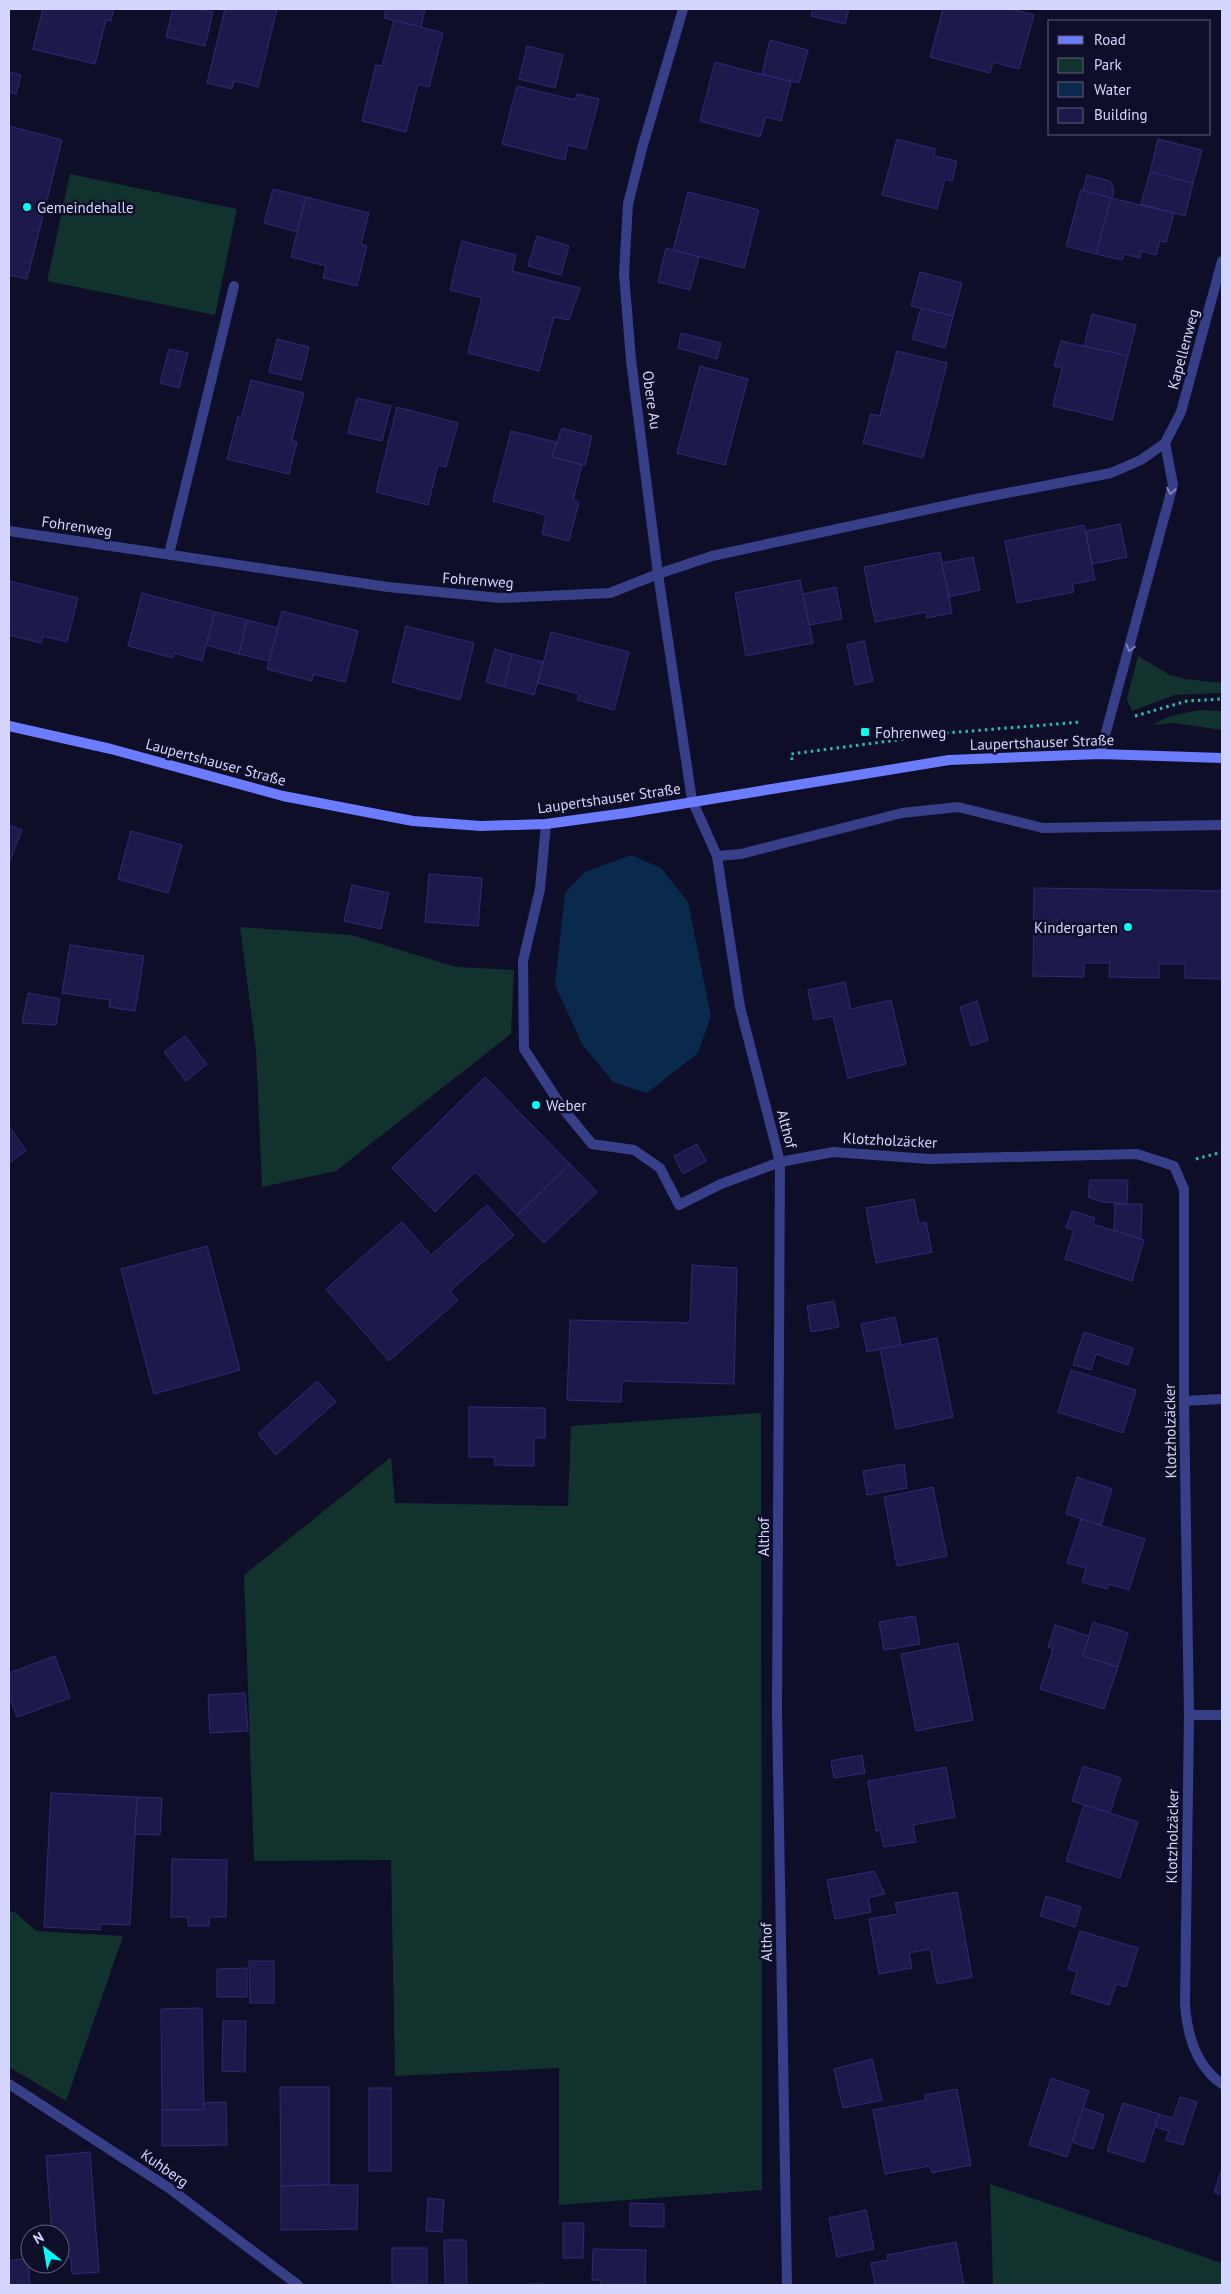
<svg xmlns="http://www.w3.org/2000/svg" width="1231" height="2294" font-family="'PT Sans',sans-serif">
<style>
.green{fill:#11322d}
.water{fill:#092a4c}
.building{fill:#1d194a;stroke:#2f2a77}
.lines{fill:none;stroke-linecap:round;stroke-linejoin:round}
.path{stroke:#29bfa2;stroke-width:3;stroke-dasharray:2.5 4;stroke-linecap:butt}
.service{stroke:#373f89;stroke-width:10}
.minor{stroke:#373f89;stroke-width:10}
.secondary{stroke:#6c7cff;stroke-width:10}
.oneway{stroke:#7e83be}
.poi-dot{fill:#01fff7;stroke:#0f0e28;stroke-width:2}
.labels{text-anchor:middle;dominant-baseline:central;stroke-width:5;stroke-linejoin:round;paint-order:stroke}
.poi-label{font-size:15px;fill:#d5d6ff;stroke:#0f0e28;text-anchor:start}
.street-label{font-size:15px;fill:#d5d6ff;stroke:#0f0e28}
</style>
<rect width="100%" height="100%" fill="#0f0e28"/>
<g class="green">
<polygon points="70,174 237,209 215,315 47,281"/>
<polygon points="1138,656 1170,675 1185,679 1222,683 1222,693 1175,695 1132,711 1127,699"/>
<polygon points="1200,710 1222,711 1222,730 1174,723 1152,725 1170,716"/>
<polygon points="240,927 351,935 456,967 514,970 511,1034 336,1171 262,1187 256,1050"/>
<polygon points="761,1413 762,2190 559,2205 559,2068 395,2076 391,1860 254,1861 244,1575 391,1457 395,1503 568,1506 571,1426"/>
<polygon points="9,1911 14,1912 37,1931 123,1936 66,2101 9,2067"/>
<polygon points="990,2184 1222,2263 1222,2285 993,2285"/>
</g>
<polygon class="water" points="631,855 661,868 688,902 711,1016 698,1053 647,1093 613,1082 582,1044 555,985 565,893 585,872"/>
<g class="building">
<polygon points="43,9 114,9 111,21 106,20 95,64 33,49"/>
<polygon points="173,9 199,9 213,12 205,46 166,37"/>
<polygon points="225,9 277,9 258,87 234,81 232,89 207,83"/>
<polygon points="386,9 425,9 421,27 384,18"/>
<polygon points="813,9 849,9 845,24 811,16"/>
<polygon points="943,9 1011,9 1034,15 1019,69 993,62 990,73 930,57"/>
<polygon points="394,20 443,33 429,87 418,84 406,132 362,121 376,65 382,66"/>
<polygon points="770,40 808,50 799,83 762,74"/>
<polygon points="527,46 563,55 555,88 519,79"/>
<polygon points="715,62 791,82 781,121 766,117 760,137 700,121"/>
<polygon points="9,72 21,75 16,94 9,92"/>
<polygon points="517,86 575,100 577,94 599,99 586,149 568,145 565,160 502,144"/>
<polygon points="9,126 62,140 27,279 9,275"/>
<polygon points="897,139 935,149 934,156 957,161 952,181 945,179 937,209 882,195"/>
<polygon points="1158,139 1202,150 1193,183 1150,172"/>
<polygon points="1150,172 1193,183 1185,216 1141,204"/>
<polygon points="1087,175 1110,181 1114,190 1112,198 1083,191"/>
<polygon points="273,189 306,197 297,232 264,223"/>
<polygon points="1081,190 1111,198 1096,254 1066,246"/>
<polygon points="688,192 759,210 744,268 673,250"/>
<polygon points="306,197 369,213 361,244 367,246 357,286 323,278 326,266 291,257"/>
<polygon points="1111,198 1174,213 1166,242 1160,241 1156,255 1141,251 1140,258 1124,254 1122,260 1096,254"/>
<polygon points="537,236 569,246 561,275 528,266"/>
<polygon points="462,241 516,255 512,271 580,288 569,320 554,317 539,371 468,353 482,298 450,290"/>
<polygon points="666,248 699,257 690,290 658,282"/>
<polygon points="920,272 962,283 953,316 911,306"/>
<polygon points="921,308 953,316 945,348 912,339"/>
<polygon points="1092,314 1136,325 1128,356 1084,346"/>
<polygon points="681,333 721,343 717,359 678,348"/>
<polygon points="277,339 309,347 301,380 269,372"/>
<polygon points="1061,341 1128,356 1112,420 1053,406 1062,368 1054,366"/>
<polygon points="169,349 188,353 179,388 160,383"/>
<polygon points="897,351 947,363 923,458 863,443 871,414 880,416"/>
<polygon points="700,366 748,379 725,465 677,453"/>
<polygon points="251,380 304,393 292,440 297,442 289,474 227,459 238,416 242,416"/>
<polygon points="357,398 391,406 382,441 348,433"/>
<polygon points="397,407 458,423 446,467 438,465 428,505 376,492"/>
<polygon points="562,428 592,436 585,465 552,457"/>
<polygon points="511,431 556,442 552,457 582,465 573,500 579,502 569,541 542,534 546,515 493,501"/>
<polygon points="1120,524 1127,557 1092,564 1086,531"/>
<polygon points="1084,525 1095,580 1072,584 1074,592 1017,603 1005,541"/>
<polygon points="940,552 952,613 927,618 926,612 875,622 864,567"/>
<polygon points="973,557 980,590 949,597 942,563"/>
<polygon points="800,580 813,643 746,656 735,593"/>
<polygon points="9,581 78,598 67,642 43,636 41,643 9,635"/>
<polygon points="836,587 842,619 809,625 803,594"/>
<polygon points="142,593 215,612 202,661 174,653 173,658 128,646"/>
<polygon points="282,611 358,631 345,682 313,674 312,681 267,669"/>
<polygon points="215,612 247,620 239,654 206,645"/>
<polygon points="247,620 278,628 269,661 239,654"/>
<polygon points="406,626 474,643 460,700 392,682"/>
<polygon points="551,632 629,652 614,710 577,700 579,694 538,683"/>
<polygon points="864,641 873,681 855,685 847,645"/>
<polygon points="495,649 512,654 504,687 486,682"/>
<polygon points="512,654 543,662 534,695 504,687"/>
<polygon points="9,825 22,830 9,863"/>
<polygon points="131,831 182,845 168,893 118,879"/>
<polygon points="429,874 482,878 478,926 425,922"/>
<polygon points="352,885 389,893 381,929 344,921"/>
<polygon points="1034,888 1222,891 1222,979 1185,978 1185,964 1159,964 1159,978 1109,977 1110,963 1084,963 1084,977 1033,976"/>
<polygon points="70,945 144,956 135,1011 109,1007 110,1000 62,993"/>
<polygon points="845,982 851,1009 891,1000 906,1064 848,1078 833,1016 814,1020 808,990"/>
<polygon points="28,993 60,999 56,1025 22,1023"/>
<polygon points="977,1001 988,1040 971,1046 960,1007"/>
<polygon points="185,1036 207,1064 186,1081 164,1052"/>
<polygon points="485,1077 570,1164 517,1215 475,1172 435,1212 392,1168"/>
<polygon points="9,1126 26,1151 9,1163"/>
<polygon points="697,1144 706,1161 683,1174 674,1156"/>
<polygon points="570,1164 597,1192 544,1243 517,1215"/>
<polygon points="1090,1180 1128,1180 1127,1204 1102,1202 1088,1197"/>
<polygon points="914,1199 919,1224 926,1222 932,1252 876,1263 866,1208"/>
<polygon points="1115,1204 1142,1204 1141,1239 1114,1231"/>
<polygon points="487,1205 514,1235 450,1291 458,1300 389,1361 326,1289 402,1222 431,1255"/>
<polygon points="1072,1211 1095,1218 1093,1224 1144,1240 1132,1281 1065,1259 1074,1230 1066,1228"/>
<polygon points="207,1246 240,1370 154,1394 121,1269"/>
<polygon points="692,1265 737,1268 734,1384 622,1381 621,1402 567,1400 570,1320 690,1323"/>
<polygon points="834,1301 839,1327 811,1332 807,1306"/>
<polygon points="895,1317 901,1345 867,1352 861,1324"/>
<polygon points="1084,1332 1133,1348 1128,1365 1096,1354 1091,1370 1073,1365"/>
<polygon points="937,1338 953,1417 896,1429 880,1349"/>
<polygon points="1071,1370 1136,1390 1123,1433 1058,1412"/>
<polygon points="317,1381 336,1402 276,1455 258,1434"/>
<polygon points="469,1407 545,1408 545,1438 534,1438 534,1466 494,1465 495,1457 469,1457"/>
<polygon points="904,1464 907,1488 867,1495 863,1471"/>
<polygon points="1077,1477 1112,1489 1101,1525 1066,1514"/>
<polygon points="933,1487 947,1556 897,1566 884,1497"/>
<polygon points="1081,1519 1145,1539 1129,1590 1109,1584 1107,1589 1082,1582 1086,1568 1067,1563"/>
<polygon points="915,1616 920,1644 884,1650 879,1622"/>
<polygon points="1093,1622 1128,1633 1118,1667 1083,1656"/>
<polygon points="1055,1625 1089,1636 1083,1656 1118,1667 1104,1709 1040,1689 1053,1649 1048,1647"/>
<polygon points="958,1643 973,1720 916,1731 901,1654"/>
<polygon points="55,1656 70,1698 17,1717 9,1695 9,1673"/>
<polygon points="245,1693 248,1731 210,1733 208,1695"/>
<polygon points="862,1755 865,1773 834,1778 831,1761"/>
<polygon points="1083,1766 1121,1778 1110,1813 1072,1801"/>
<polygon points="946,1767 955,1817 913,1825 916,1842 884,1847 880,1830 876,1831 868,1781"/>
<polygon points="51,1793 137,1797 130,1925 100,1924 100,1930 44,1927"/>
<polygon points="137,1797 162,1798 160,1835 135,1834"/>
<polygon points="1084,1805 1138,1822 1120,1878 1066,1861"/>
<polygon points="172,1859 227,1860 226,1917 209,1917 209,1926 188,1926 188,1917 171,1917"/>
<polygon points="874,1871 885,1894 868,1898 871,1912 835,1919 827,1880"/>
<polygon points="957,1892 972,1977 937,1984 930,1949 909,1953 912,1968 879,1974 869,1919 898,1914 895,1903"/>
<polygon points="1046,1896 1081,1907 1075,1927 1040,1916"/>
<polygon points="1080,1931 1138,1948 1126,1987 1116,1984 1109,2005 1071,1993 1077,1972 1068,1969"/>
<polygon points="249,1961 274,1961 274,2003 250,2003"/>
<polygon points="247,1968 247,1997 217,1997 217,1969"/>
<polygon points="202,2008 204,2110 162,2110 161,2009"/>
<polygon points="223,2021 246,2021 245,2072 222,2071"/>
<polygon points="872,2059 882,2100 843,2108 834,2069"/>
<polygon points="1051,2078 1089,2091 1067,2157 1029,2145"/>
<polygon points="280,2087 329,2087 329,2185 281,2186"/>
<rect x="369" y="2088" width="22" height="83"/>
<polygon points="957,2089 971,2165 932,2173 930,2166 885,2174 873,2110 926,2100 925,2095"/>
<polygon points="1180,2097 1197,2102 1183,2145 1166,2140 1169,2131 1155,2127 1159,2114 1173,2118"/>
<polygon points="226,2102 227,2145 162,2146 162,2110 204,2110 204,2103"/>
<polygon points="1123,2103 1159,2114 1144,2162 1107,2151"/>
<polygon points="1083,2108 1104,2115 1093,2149 1072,2142"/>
<polygon points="90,2152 99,2272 72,2274 71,2258 60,2258 60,2234 52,2234 46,2156"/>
<polygon points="1222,2169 1222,2195 1214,2192"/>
<polygon points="329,2185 358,2185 357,2229 281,2230 281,2186"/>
<polygon points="428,2198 444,2200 442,2232 426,2231"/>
<polygon points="630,2203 664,2204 664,2227 630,2226"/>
<polygon points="866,2210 874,2249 837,2257 829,2218"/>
<polygon points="563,2223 584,2223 583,2258 563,2258"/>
<polygon points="444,2240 466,2240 467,2285 445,2285"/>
<polygon points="956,2242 964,2285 875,2285 871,2263 888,2260 887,2255"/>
<rect x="392" y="2248" width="35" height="37"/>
<polygon points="593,2249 646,2250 645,2285 601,2285 601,2280 592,2280"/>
<polygon points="28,2258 30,2285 9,2285 9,2261"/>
<polygon points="542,2284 542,2285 488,2285"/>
</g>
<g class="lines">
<g class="path">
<polyline points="1135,716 1187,701 1222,699"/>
<polyline points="946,733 1082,722"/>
<polyline points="792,760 791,754 928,736"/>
<polyline points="1196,1159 1222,1152"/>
</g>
<g class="service">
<polyline points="169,554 234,286"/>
<polyline points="546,824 540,889 523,961 524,1049 564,1110 592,1144 634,1150 660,1168 679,1205 721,1184 780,1162"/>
</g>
<g class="minor">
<polyline points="683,9 643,145 628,204 624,274 631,360 658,574 692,800 717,856 740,1007 780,1162 777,1711 787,2285"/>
<polyline points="9,531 388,587 500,598 610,593 658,574 712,556 976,499 1111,473 1141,460 1165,443 1181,412 1222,261"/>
<polyline points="1100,754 1173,485 1165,443"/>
<polyline points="717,856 741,854 902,813 958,807 1043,828 1222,825"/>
<path d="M780,1162L833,1152L929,1159L1137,1154L1174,1166L1184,1189V1401L1189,1715L1185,2004C1187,2034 1196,2066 1222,2084"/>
<polyline points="1184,1401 1222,1399"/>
<polyline points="1189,1715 1222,1715"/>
<polyline points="9,2084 169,2188 298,2285"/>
</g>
<polyline class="secondary" points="9,726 111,749 283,796 413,821 481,826 546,824 626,813 949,760 1100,754 1222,758"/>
</g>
<defs><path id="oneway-chevron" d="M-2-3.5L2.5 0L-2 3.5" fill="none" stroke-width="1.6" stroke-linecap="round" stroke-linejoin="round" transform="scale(1.25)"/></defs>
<g class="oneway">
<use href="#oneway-chevron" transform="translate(1171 491) rotate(100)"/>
<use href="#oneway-chevron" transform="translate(1130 648) rotate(105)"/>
</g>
<g class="poi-dot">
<circle cx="27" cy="207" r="5"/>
<rect x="860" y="727" width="10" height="10" rx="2.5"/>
<circle cx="1128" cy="927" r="5"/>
<circle cx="536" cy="1105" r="5"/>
</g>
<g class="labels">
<g class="poi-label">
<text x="37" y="207">Gemeindehalle</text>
<text x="875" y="732">Fohrenweg</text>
<text x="1118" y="927" text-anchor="end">Kindergarten</text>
<text x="546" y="1105">Weber</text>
</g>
<g class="street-label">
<text transform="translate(1183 349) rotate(-75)">Kapellenweg</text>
<text transform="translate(652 400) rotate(82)">Obere Au</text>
<text transform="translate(77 526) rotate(8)">Fohrenweg</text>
<text transform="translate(478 580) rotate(4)">Fohrenweg</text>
<text transform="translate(1042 742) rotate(-2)">Laupertshauser Straße</text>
<text transform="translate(216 762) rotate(15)">Laupertshauser Straße</text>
<text transform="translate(609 798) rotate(-8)">Laupertshauser Straße</text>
<text transform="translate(787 1129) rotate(75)">Althof</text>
<text transform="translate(890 1140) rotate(3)">Klotzholzäcker</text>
<text transform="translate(1170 1431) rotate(-91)">Klotzholzäcker</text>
<text transform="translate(763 1537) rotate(-90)">Althof</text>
<text transform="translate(1172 1836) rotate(-89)">Klotzholzäcker</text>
<text transform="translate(766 1942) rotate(-91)">Althof</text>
<text transform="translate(165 2168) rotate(35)">Kuhberg</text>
</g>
</g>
<rect width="1231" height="2294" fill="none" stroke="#d5d6ff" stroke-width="20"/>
<rect x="1048" y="20" width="162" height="115" fill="#0f0e28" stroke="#5e5e7e"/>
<rect x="1058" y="36" width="25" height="8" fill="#6c7cff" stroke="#5e5e7e"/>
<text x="1094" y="45" font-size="15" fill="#d5d6ff">Road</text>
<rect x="1058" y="58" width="25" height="15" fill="#11322d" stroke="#5e5e7e"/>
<text x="1094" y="70" font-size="15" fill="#d5d6ff">Park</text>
<rect x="1058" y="82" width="25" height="15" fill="#092a4c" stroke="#5e5e7e"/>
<text x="1094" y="95" font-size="15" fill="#d5d6ff">Water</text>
<rect x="1058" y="108" width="25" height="15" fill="#1d194a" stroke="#5e5e7e"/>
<text x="1094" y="120" font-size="15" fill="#d5d6ff">Building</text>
<g transform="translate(45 2249) rotate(329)"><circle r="24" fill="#0f0e28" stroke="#5e5e7e"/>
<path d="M0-4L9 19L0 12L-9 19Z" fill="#01fff7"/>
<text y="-8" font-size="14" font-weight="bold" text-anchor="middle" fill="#d5d6ff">N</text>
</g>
</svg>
